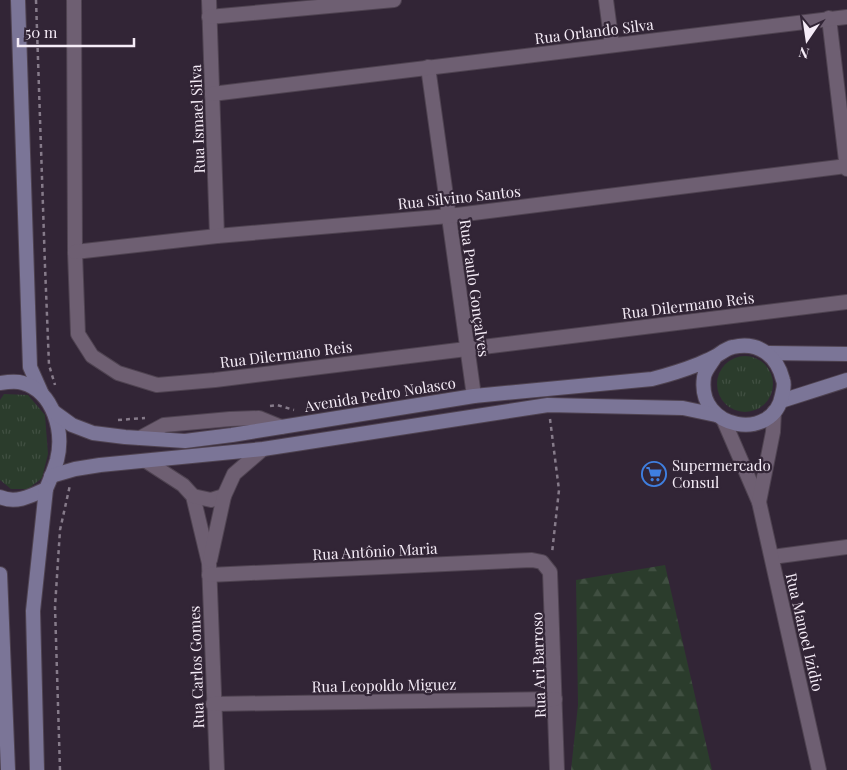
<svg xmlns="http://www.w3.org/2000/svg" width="847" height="770" font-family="'Playfair Display',serif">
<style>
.forest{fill:url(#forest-firs)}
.park{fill:url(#park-tufts)}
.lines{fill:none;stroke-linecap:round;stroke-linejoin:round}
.minor-casing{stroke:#4f4351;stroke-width:16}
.tertiary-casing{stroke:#4f4351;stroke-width:16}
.secondary-casing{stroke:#4f4351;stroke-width:16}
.path{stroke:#867b8a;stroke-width:2.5;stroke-dasharray:4 4;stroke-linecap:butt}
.minor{stroke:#6e5f72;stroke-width:14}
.tertiary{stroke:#6e5f72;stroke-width:14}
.secondary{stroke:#7b7597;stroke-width:14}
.labels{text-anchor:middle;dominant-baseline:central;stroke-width:4.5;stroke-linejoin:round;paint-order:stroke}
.street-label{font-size:15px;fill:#f5ecf7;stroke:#322536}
.poi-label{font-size:15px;fill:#f5ecf7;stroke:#322536;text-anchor:start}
</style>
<defs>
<pattern id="forest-firs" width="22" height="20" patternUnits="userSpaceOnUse" patternTransform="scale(1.25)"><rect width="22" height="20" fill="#2b3c2c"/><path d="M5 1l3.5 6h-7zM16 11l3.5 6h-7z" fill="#404f41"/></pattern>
<pattern id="park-tufts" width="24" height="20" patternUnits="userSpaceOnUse" patternTransform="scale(1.25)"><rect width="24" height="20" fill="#2b3c2c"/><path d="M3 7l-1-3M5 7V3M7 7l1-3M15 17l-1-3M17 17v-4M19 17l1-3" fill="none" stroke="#404f41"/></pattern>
</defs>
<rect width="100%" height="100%" fill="#322536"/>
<polygon class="forest" points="665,565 712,770 571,770 578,705 576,580"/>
<g class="park">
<circle cx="745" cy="384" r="28"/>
<polygon points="4,394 28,395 45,415 48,454 42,478 28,489 11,489 0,480 0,400"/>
</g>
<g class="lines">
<defs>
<g id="minor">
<polyline points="74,0 75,252 78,334 92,356 118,373 157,385 215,380 847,302"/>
<polyline points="209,0 217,236"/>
<polyline points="606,0 612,45"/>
<polyline points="209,17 394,0"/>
<polyline points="829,18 847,169"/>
<polyline points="428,67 474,396"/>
<polyline points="212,94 847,17"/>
<polyline points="75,252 217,236 449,216 847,166"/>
<polyline points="140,438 164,425 230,419 259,418 281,427"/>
<polyline points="146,461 183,485 193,496 209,563 217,770"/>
<polyline points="193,496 211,500 224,496"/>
<polyline points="772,557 847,547"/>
<polyline points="210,560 224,496 234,474 263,449"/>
<polyline points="209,575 532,560 542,562 550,572 557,770"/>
<polyline points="213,704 555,699"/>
</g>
<g id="tertiary">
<polyline points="724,421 759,502 819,770"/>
<polyline points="759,502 773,432 774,412"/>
</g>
<g id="secondary">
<polyline points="18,0 30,367 42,394"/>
<polyline points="768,353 847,354"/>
<path d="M0,383C7,382 17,381 23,383C54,392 64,432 57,460C54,470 50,480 46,489C31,496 16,504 0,497"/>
<polyline points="781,401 847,380"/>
<path d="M54,412L72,425L93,433L125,437L185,441L232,435L474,396L652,379C668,375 684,370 699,364C705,361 711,359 716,356C721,353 727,348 733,347C759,341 777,356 783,380C785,385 783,390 782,395C774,442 696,431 704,377C705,370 712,363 715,357"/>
<polyline points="51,476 75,469 100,465 263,449 548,405 683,408 716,415"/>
<polyline points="0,574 8,770"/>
<polyline points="37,770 33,611 46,489"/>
</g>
</defs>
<use href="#minor" class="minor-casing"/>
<use href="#tertiary" class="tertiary-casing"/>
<use href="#secondary" class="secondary-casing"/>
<g class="path">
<polyline points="36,0 45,266 49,365 55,385"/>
<polyline points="270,406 277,405 294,410"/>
<polyline points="550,419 559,490 552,553"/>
<polyline points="118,420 145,418"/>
<polyline points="60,770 55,607 60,530 70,485"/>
</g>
<use href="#minor" class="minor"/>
<use href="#tertiary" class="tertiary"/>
<use href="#secondary" class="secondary"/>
</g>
<defs>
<symbol id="supermarket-ring" viewBox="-11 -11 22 22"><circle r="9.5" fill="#322536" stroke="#3f7fe0" stroke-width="1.5"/><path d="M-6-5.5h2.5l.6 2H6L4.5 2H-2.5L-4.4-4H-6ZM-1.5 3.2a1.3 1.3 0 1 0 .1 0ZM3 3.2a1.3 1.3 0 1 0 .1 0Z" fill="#3f7fe0"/></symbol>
</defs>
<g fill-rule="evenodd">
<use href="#supermarket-ring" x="640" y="460" width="28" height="28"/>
</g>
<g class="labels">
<g class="street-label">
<text transform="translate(594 31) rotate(-7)">Rua Orlando Silva</text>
<text transform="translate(197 119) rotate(-92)">Rua Ismael Silva</text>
<text transform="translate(459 197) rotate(-6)">Rua Silvino Santos</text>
<text transform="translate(475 288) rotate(82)">Rua Paulo Gonçalves</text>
<text transform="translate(688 305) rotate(-7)">Rua Dilermano Reis</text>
<text transform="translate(286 354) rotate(-7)">Rua Dilermano Reis</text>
<text transform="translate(380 394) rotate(-9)">Avenida Pedro Nolasco</text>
<text transform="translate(375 551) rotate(-3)">Rua Antônio Maria</text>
<text transform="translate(805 632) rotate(77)">Rua Manoel Izidio</text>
<text transform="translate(538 665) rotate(-92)">Rua Ari Barroso</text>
<text transform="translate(196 667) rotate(-92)">Rua Carlos Gomes</text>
<text transform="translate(384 685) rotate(-1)">Rua Leopoldo Miguez</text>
</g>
<g class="poi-label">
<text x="672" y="465">Supermercado<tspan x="672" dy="17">Consul</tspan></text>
</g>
</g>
<g transform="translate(807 40) rotate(193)" stroke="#322536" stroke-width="4" paint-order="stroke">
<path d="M0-4L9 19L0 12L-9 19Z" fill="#f5ecf7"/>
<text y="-8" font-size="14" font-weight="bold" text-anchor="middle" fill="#f5ecf7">N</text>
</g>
<path d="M18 38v8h116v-8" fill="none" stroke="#f5ecf7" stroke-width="2.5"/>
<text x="25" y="38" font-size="15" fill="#f5ecf7" stroke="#322536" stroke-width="4" paint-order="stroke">50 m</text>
</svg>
